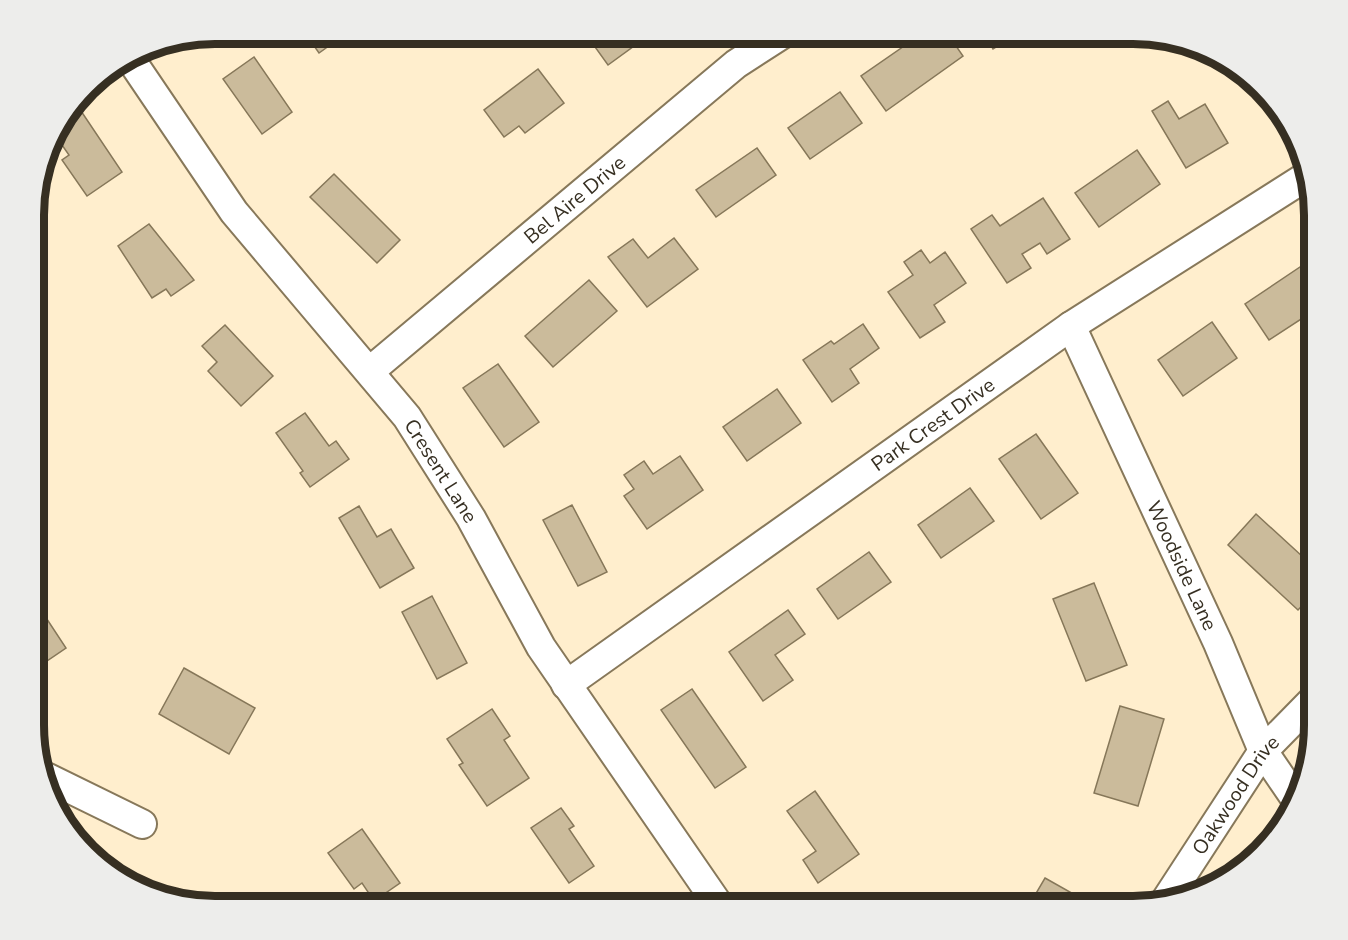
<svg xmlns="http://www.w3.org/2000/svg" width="1348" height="940" font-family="'Nunito Sans',sans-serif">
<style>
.building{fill:#cbbb9b;stroke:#867759;stroke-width:1.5}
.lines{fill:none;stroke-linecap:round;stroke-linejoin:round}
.minor-casing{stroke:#87785a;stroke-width:32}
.minor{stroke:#fff;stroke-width:28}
.labels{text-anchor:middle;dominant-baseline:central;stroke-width:5;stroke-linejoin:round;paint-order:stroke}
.street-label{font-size:20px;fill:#362f22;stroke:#fdfdfd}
.rim{fill:none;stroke:#362f22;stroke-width:8}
</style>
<rect width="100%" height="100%" fill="#ffeecd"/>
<g class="building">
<polygon points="305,33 347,33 319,53"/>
<polygon points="585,33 624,33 634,46 608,65"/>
<polygon points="923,33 947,33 963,56 886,111 861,76"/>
<polygon points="984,33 1019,33 993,49"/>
<polygon points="254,57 292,112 262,134 223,79"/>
<polygon points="538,69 564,103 525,133 519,126 504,137 484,110"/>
<polygon points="840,92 862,123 810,159 788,128"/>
<polygon points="1168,101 1179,119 1205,104 1228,143 1186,168 1152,111"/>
<polygon points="77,105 122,172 87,196 62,160 69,155 53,132"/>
<polygon points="757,148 776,175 716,217 696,190"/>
<polygon points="1137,150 1160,184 1099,227 1075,193"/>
<polygon points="334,174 400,240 377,263 310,197"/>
<polygon points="1043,198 1070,239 1047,254 1040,243 1022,254 1031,268 1007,283 971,229 992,215 1000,226"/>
<polygon points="149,224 194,280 171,296 166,289 152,298 118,246"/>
<polygon points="674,238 698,269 647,307 608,257 633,239 648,258"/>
<polygon points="921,250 930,263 945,252 966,283 934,305 945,322 920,338 888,292 913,275 904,262"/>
<polygon points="1303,265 1315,282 1315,310 1269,340 1245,304"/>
<polygon points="589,280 617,311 553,367 525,336"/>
<polygon points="1212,322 1237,358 1183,396 1158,360"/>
<polygon points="863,324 879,348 850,369 859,383 832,402 803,360 831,341 834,344"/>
<polygon points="225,325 273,376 241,406 208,371 217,362 202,346"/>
<polygon points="498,364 539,422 504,447 463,388"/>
<polygon points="777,389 801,423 747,461 723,427"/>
<polygon points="305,413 329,446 336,441 349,459 310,487 300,473 303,471 276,433"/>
<polygon points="1036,434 1078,493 1041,519 999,459"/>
<polygon points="680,456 703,490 647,529 624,496 634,489 624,475 644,461 653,474"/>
<polygon points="970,488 994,521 941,558 918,525"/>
<polygon points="572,505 607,572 578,586 543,520"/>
<polygon points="359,506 377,537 391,529 414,568 380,588 339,518"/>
<polygon points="1256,514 1315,568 1315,592 1298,610 1228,545"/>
<polygon points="869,552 891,582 838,619 817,589"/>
<polygon points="1094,583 1127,665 1086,681 1053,599"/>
<polygon points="432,596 467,663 437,679 402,612"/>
<polygon points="35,601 66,648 35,669"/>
<polygon points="788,610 805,634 775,655 793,680 763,701 729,652"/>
<polygon points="184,668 255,708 229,754 159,714"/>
<polygon points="692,689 746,767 715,788 661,710"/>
<polygon points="1120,706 1164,719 1138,806 1094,793"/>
<polygon points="492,709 510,736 504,740 529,778 487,806 459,765 463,763 447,739"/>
<polygon points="815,791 859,854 818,883 803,860 816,851 787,811"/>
<polygon points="561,808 574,826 569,829 594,866 569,883 531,828"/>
<polygon points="362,829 400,883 374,901 362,883 354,889 328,853"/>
<polygon points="1045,878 1077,896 1070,907 1028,907"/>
<polygon points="877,899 884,907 869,907"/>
</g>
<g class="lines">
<defs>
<g id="minor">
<path id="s1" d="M129,57L234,212L407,417L471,518L541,647L720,907"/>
<path id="s2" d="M1071,326L1218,643L1263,751L1297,801"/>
<path id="s3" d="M370,371L736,64L784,33"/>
<path id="s4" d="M566,685L1071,326L1307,176"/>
<polyline points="44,776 142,824"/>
<path id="s5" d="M1166,900L1263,751L1315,698"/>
</g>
</defs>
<use href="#minor" class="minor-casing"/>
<use href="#minor" class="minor"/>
</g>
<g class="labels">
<g class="street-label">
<text stroke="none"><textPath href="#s3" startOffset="267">Bel Aire Drive</textPath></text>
<text stroke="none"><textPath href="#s4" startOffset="450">Park Crest Drive</textPath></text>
<text stroke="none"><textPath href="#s1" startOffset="519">Cresent Lane</textPath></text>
<text stroke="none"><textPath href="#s2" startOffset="264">Woodside Lane</textPath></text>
<text stroke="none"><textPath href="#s5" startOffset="126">Oakwood Drive</textPath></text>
</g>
</g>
<path d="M0 0H1348V940H0ZM215 44H1133A171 171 0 0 1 1304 215V725A171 171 0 0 1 1133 896H215A171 171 0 0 1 44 725V215A171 171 0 0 1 215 44Z" fill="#ededeb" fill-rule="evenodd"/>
<path class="rim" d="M215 44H1133A171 171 0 0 1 1304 215V725A171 171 0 0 1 1133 896H215A171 171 0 0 1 44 725V215A171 171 0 0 1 215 44Z"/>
</svg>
